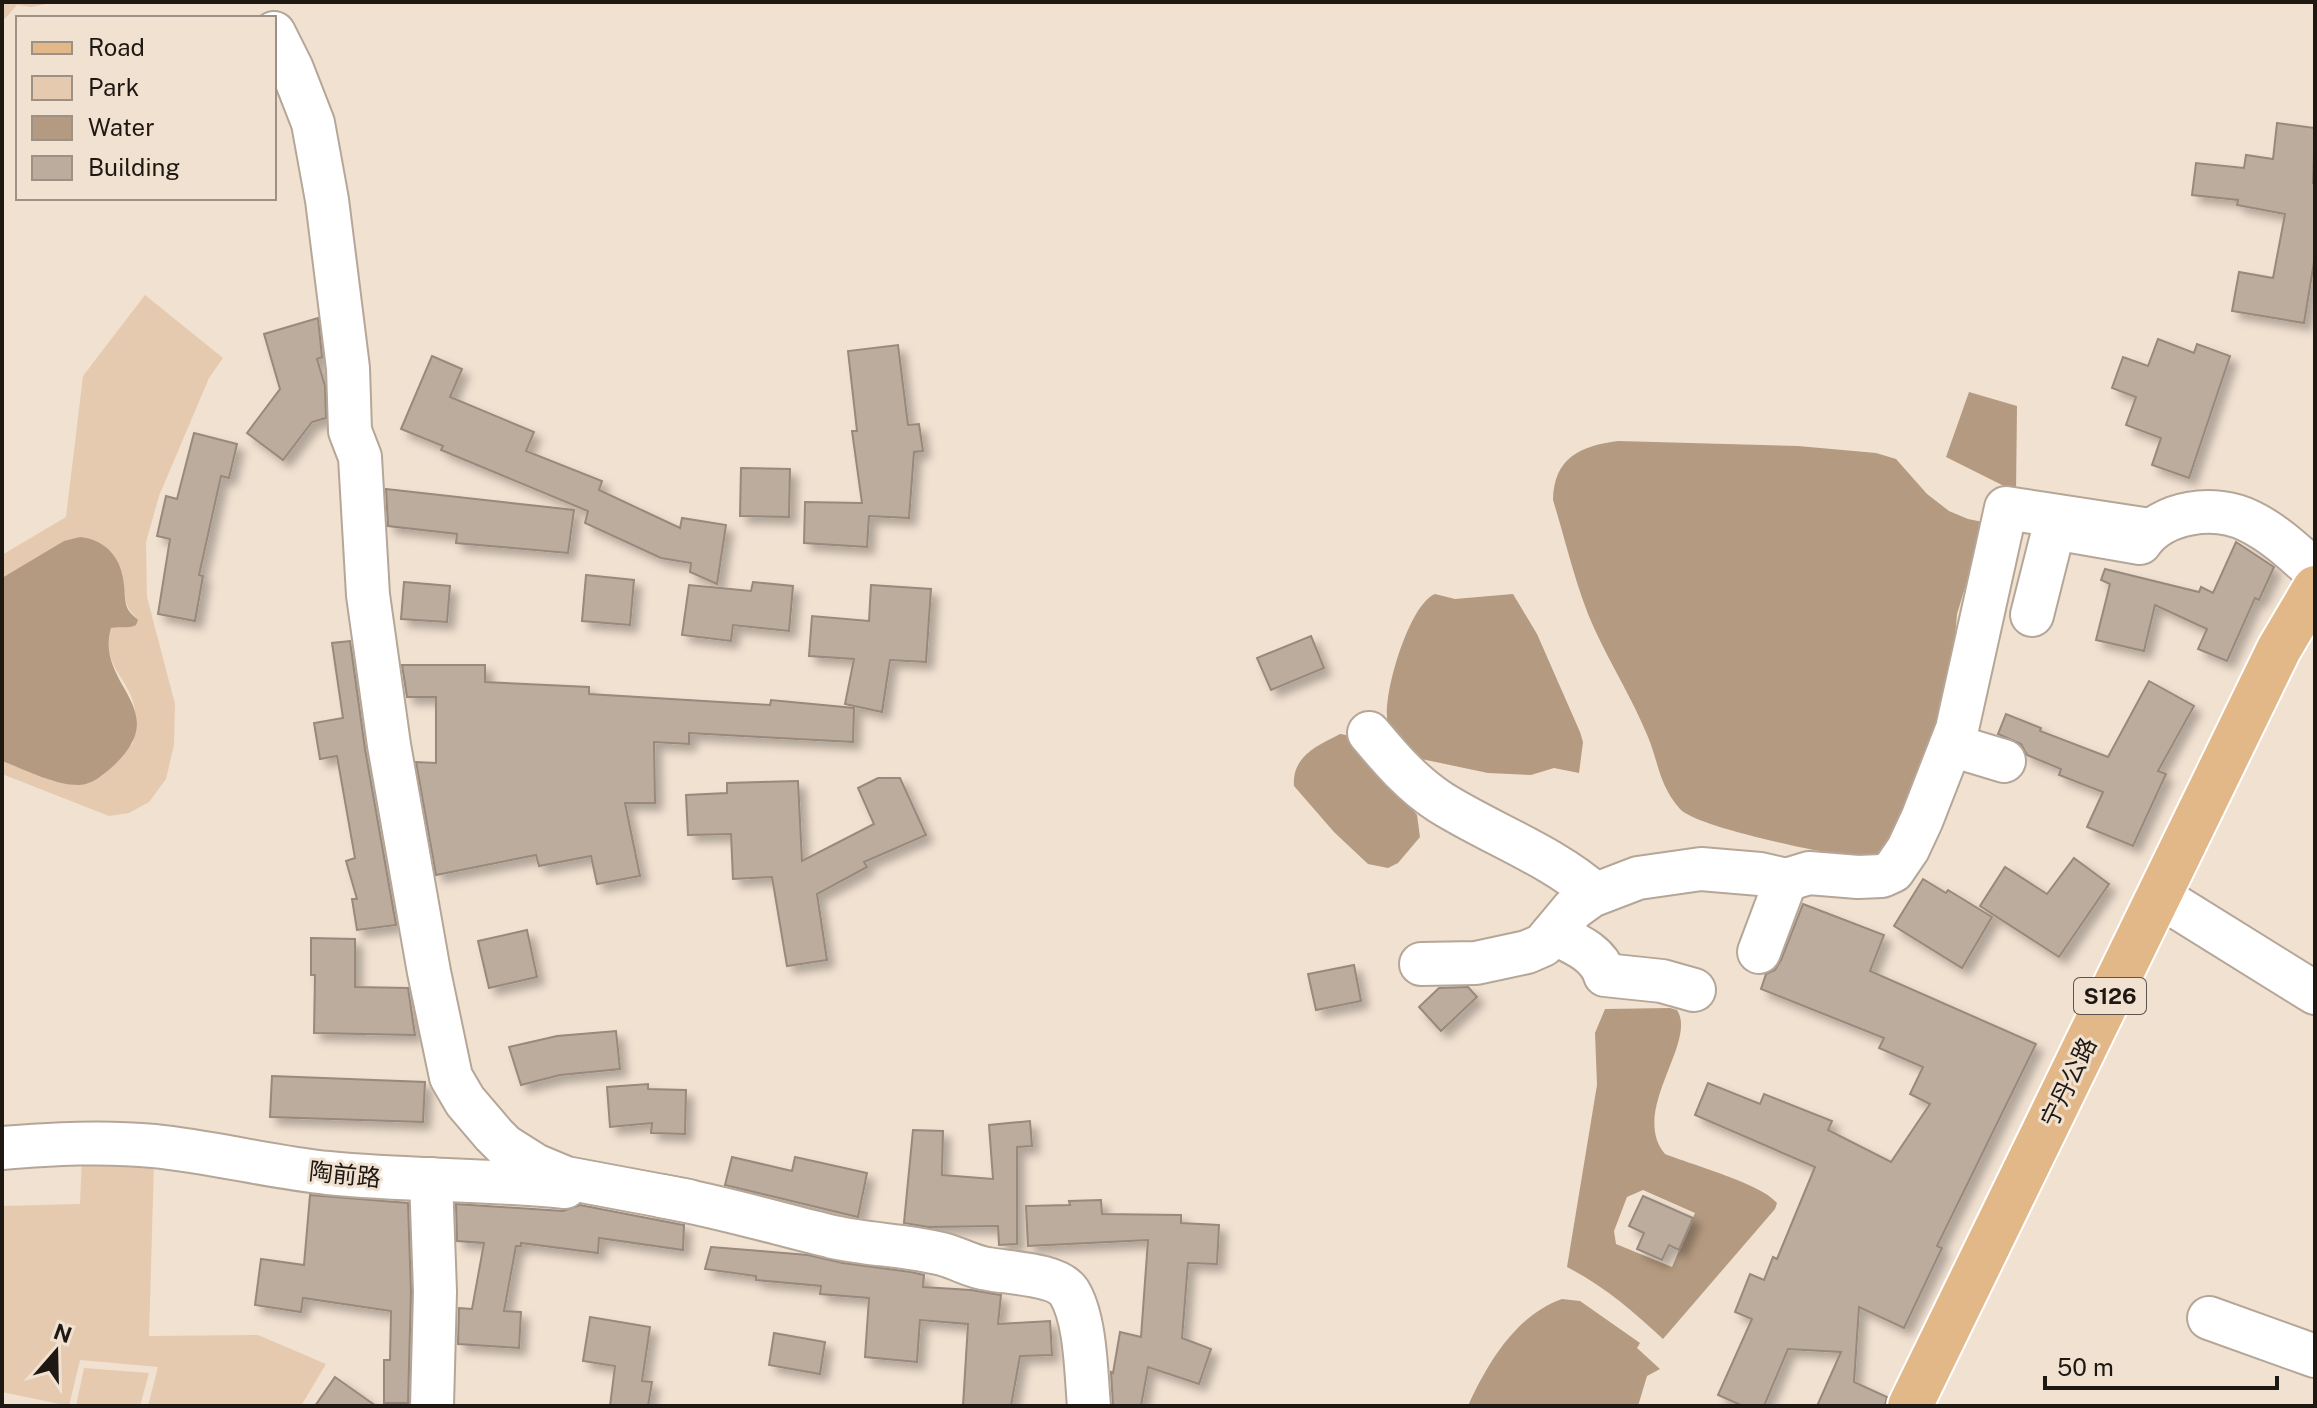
<svg xmlns="http://www.w3.org/2000/svg" width="2317" height="1408" font-family="'Public Sans','Noto Sans SC',sans-serif">
<style>
.green{fill:#e5cab0}
.water{fill:#b49a80;fill-rule:evenodd}
.building{fill:#bbac9d;stroke:#98897b;stroke-width:2;filter:url(#shadow)}
.lines{fill:none;stroke-linecap:round;stroke-linejoin:round}
.minor-casing{stroke:#b5a697;stroke-width:46}
.major-casing{stroke:#fff;stroke-width:48}
.minor{stroke:#fff;stroke-width:42}
.major{stroke:#e2b889;stroke-width:44}
.labels{text-anchor:middle;dominant-baseline:central;stroke-width:6;stroke-linejoin:round;paint-order:stroke}
.shield{fill:#f1e1d1;stroke:#5d544c;stroke-width:2}
.shield-label{font-size:22px;font-weight:bold;fill:#1e1813}
.street-label{font-size:24px;fill:#1e1813;stroke:#f1e1d1}
</style>
<defs>
<filter id="shadow"><feDropShadow dx="7" dy="7" stdDeviation="4" flood-color="#0004"/></filter>
</defs>
<rect width="100%" height="100%" fill="#f1e1d1"/>
<g class="green">
<polygon points="2,2 55,2 32,7 17,5 2,22"/>
<path d="M145,295L223,358L209,378L159,496L146,542L147,597L175,704L174,745L166,779L149,802L129,813L109,816L2,774V761L52,780L101,777L133,743C134,732 137,716 134,705C126,674 101,666 111,628L120,626L136,617C122,606 125,588 122,572L2,578V555L66,517L83,376Z"/>
<polygon points="82,1155 154,1163 149,1336 258,1335 326,1364 301,1406 148,1406 158,1367 80,1360 69,1406 2,1392 2,1206 80,1204"/>
<polygon points="84,1368 149,1373 140,1406 76,1406"/>
</g>
<g class="water">
<polygon points="1969,392 2017,406 2016,492 1946,457"/>
<path d="M1618,441L1798,446L1876,453L1896,459L1927,494L1949,511L1968,519L1988,523L1990,527L1967,581L1957,614L1951,684L1897,854C1887,856 1876,860 1867,859C1836,856 1697,828 1680,809C1659,785 1659,764 1648,737C1633,700 1611,665 1594,628C1576,588 1566,542 1553,500C1554,457 1581,446 1618,441Z"/>
<path d="M80,537C107,540 122,559 124,585C125,593 124,604 129,611C131,614 135,617 138,620L136,625C128,629 120,626 111,628C94,686 177,709 111,768C103,775 91,785 79,785C54,785 26,770 2,761V578L64,541Z"/>
<path d="M1435,594L1455,599L1513,594L1537,634L1580,732L1583,742L1579,773L1554,768L1531,775L1488,773L1407,756C1401,746 1391,735 1388,724C1381,698 1409,604 1435,594Z"/>
<path d="M1340,734C1365,735 1401,795 1417,815L1420,837L1398,863L1388,868L1368,864L1334,832L1294,786C1292,756 1317,746 1340,734Z"/>
<path d="M1670,1008L1677,1010C1698,1042 1629,1111 1665,1154C1690,1164 1762,1184 1777,1203L1775,1209L1663,1339C1633,1311 1604,1286 1567,1267L1597,1085L1595,1033L1605,1009ZM1643,1190L1695,1213L1672,1267L1616,1244L1614,1231L1627,1197Z"/>
<path d="M1562,1299L1580,1301L1640,1343L1637,1348L1660,1369L1647,1376L1638,1406H1468C1487,1364 1516,1315 1562,1299Z"/>
</g>
<g class="building">
<polygon points="2277,123 2315,128 2313,183 2315,183 2315,256 2304,323 2232,311 2239,272 2273,278 2285,214 2237,205 2238,200 2192,195 2196,163 2244,168 2246,155 2273,159"/>
<polygon points="318,318 322,357 317,359 325,386 326,418 312,422 283,460 247,433 280,389 264,334"/>
<polygon points="2158,339 2194,353 2197,344 2230,356 2189,478 2152,465 2161,438 2126,425 2136,397 2112,388 2123,357 2148,366"/>
<polygon points="898,345 908,425 919,424 923,451 914,452 909,518 869,516 867,547 804,543 805,502 862,503 852,431 857,431 848,351"/>
<polygon points="432,356 462,369 450,397 534,432 526,451 602,481 599,490 680,528 682,518 726,525 717,584 690,572 691,563 661,558 585,523 588,511 441,450 443,446 401,429"/>
<polygon points="194,433 237,444 229,478 221,476 199,575 203,576 195,621 158,614 170,539 157,536 166,496 177,499"/>
<polygon points="741,468 790,469 789,517 740,516"/>
<polygon points="386,489 574,510 568,553 456,543 457,534 388,526"/>
<polygon points="2236,542 2274,567 2259,600 2255,598 2227,661 2198,649 2207,629 2155,605 2144,651 2096,640 2110,584 2101,580 2105,569 2199,592 2201,587 2213,593"/>
<polygon points="586,575 634,580 630,625 582,621"/>
<polygon points="404,582 450,586 447,622 401,619"/>
<polygon points="753,582 793,586 789,631 733,625 731,641 682,635 689,585 751,591"/>
<polygon points="871,585 931,589 926,662 890,660 882,712 845,704 854,659 809,656 812,616 869,621"/>
<polygon points="1311,636 1324,668 1271,690 1257,658"/>
<polygon points="350,641 365,749 396,925 357,930 352,899 357,899 346,861 355,858 337,756 320,759 314,723 343,718 332,643"/>
<polygon points="402,665 485,665 485,682 589,687 589,694 770,705 771,700 854,708 853,742 689,733 689,744 654,742 655,803 625,803 640,876 597,884 591,856 539,866 536,855 436,875 416,762 436,763 436,697 407,697"/>
<polygon points="2149,681 2194,706 2158,771 2166,774 2133,846 2087,827 2103,792 2059,775 2061,769 2027,755 2021,744 1998,734 2006,714 2041,728 2040,731 2108,757"/>
<polygon points="878,778 900,778 926,835 864,862 867,867 817,894 827,960 787,966 772,877 733,879 731,834 688,835 686,795 727,793 727,783 798,781 802,861 874,824 858,788"/>
<polygon points="2074,858 2109,884 2059,957 1980,906 2005,867 2047,894"/>
<polygon points="1923,879 1946,893 1948,890 1992,917 1962,968 1894,926"/>
<polygon points="1803,904 1884,935 1870,971 2036,1044 1937,1246 1942,1248 1904,1328 1859,1307 1854,1382 1887,1397 1885,1406 1817,1406 1841,1352 1788,1349 1764,1406 1743,1406 1718,1395 1752,1319 1735,1312 1750,1274 1764,1280 1773,1257 1777,1259 1815,1167 1695,1115 1708,1083 1760,1104 1764,1094 1832,1121 1828,1130 1891,1162 1930,1104 1910,1094 1923,1067 1879,1048 1884,1038 1761,989 1766,974 1775,970 1781,960"/>
<polygon points="527,930 537,977 489,988 478,941"/>
<polygon points="311,938 355,939 355,987 408,988 415,1035 314,1033 315,975 311,975"/>
<polygon points="1354,965 1361,1001 1316,1010 1308,974"/>
<polygon points="1468,987 1477,997 1441,1031 1419,1007 1439,988"/>
<polygon points="616,1031 620,1069 560,1075 521,1085 509,1047 557,1036"/>
<polygon points="272,1076 425,1082 423,1122 270,1117"/>
<polygon points="648,1084 648,1089 686,1090 685,1134 651,1133 652,1123 610,1127 607,1087"/>
<polygon points="1030,1121 1032,1146 1017,1147 1017,1244 999,1245 998,1226 928,1227 904,1223 913,1130 943,1131 942,1175 993,1179 989,1125"/>
<polygon points="732,1157 792,1171 795,1157 867,1173 858,1217 725,1185"/>
<polygon points="310,1195 408,1203 411,1292 408,1403 384,1403 384,1360 390,1360 391,1311 303,1298 301,1312 255,1305 261,1259 304,1265"/>
<polygon points="1643,1196 1693,1218 1679,1250 1669,1245 1662,1260 1637,1249 1644,1233 1629,1226"/>
<polygon points="1101,1200 1102,1214 1181,1215 1181,1223 1219,1225 1217,1264 1188,1263 1182,1338 1211,1349 1199,1384 1148,1367 1141,1406 1113,1406 1111,1372 1113,1373 1120,1332 1141,1337 1148,1240 1028,1246 1026,1206 1070,1205 1069,1201"/>
<polygon points="456,1204 563,1211 580,1205 678,1224 684,1225 683,1250 599,1238 598,1253 521,1243 521,1246 516,1246 504,1311 521,1312 519,1348 458,1344 459,1308 472,1309 484,1243 457,1241"/>
<polygon points="711,1247 808,1255 843,1263 911,1272 924,1275 923,1287 971,1290 1001,1295 998,1324 1050,1321 1052,1355 1020,1356 1011,1406 963,1406 968,1324 920,1320 917,1362 865,1357 869,1298 820,1294 821,1286 756,1280 756,1276 705,1269"/>
<polygon points="590,1317 650,1327 642,1381 652,1382 648,1406 610,1406 615,1366 583,1361"/>
<polygon points="774,1333 825,1342 820,1374 769,1365"/>
<polygon points="335,1377 376,1406 315,1406"/>
</g>
<g class="lines">
<defs>
<g id="minor">
<polyline points="274,33 292,69 313,123 327,200 348,368 350,431 360,457 368,595 389,745 429,972 451,1077 465,1101 494,1135 505,1146 535,1165 566,1178 689,1201"/>
<path d="M2032,615L2054,528L2140,543C2162,511 2215,504 2249,521C2274,533 2295,553 2315,571"/>
<path d="M1369,733C1390,758 1411,783 1440,802C1489,833 1553,856 1595,894"/>
<polyline points="1951,745 2004,761"/>
<polyline points="2159,896 2315,993"/>
<path d="M1553,933C1573,943 1598,952 1605,975L1662,981L1694,990"/>
<polyline points="1759,952 1786,880"/>
<polyline points="1421,964 1476,963 1527,952 1543,945 1573,909 1591,896 1638,878 1701,869 1760,874 1786,880 1809,873 1858,877 1882,876 1893,871 1908,849 1922,819 1957,729 2006,508 2150,530"/>
<path d="M2,1148C52,1144 104,1141 154,1146C213,1152 270,1167 328,1173C407,1181 486,1179 565,1187"/>
<polyline points="431,1179 435,1292 432,1406"/>
<path d="M661,1196C719,1206 775,1223 833,1237C869,1245 906,1245 942,1254C958,1258 972,1267 988,1269C1009,1273 1057,1274 1069,1292C1086,1319 1086,1374 1089,1406"/>
<polyline points="2209,1318 2315,1356"/>
</g>
<polyline id="major" points="1910,1406 2279,649 2315,588"/>
</defs>
<use href="#minor" class="minor-casing"/>
<use href="#major" class="major-casing"/>
<use href="#minor" class="minor"/>
<use href="#major" class="major"/>
</g>
<g class="labels">
<rect class="shield" x="2074" y="978" width="72" height="36" rx="6"/>
<g class="shield-label">
<text x="2110" y="996">S126</text>
</g>
<g class="street-label">
<text transform="translate(2068 1082) rotate(-64)">宁丹公路</text>
<text transform="translate(345 1174) rotate(6)">陶前路</text>
</g>
</g>
<rect width="2317" height="1408" fill="none" stroke="#1e1813" stroke-width="8"/>
<rect x="16" y="16" width="260" height="184" fill="#f1e1d1" stroke="#9d9185" stroke-width="2"/>
<rect x="32" y="42" width="40" height="12" fill="#e2b889" stroke="#9d9185" stroke-width="2"/>
<text x="88" y="56" font-size="24" fill="#1e1813">Road</text>
<rect x="32" y="76" width="40" height="24" fill="#e5cab0" stroke="#9d9185" stroke-width="2"/>
<text x="88" y="96" font-size="24" fill="#1e1813">Park</text>
<rect x="32" y="116" width="40" height="24" fill="#b49a80" stroke="#9d9185" stroke-width="2"/>
<text x="88" y="136" font-size="24" fill="#1e1813">Water</text>
<rect x="32" y="156" width="40" height="24" fill="#bbac9d" stroke="#9d9185" stroke-width="2"/>
<text x="88" y="176" font-size="24" fill="#1e1813">Building</text>
<g transform="translate(56 1352) rotate(20)" stroke="#f1e1d1" stroke-width="6" paint-order="stroke">
<path d="M0-6L14 30L0 20L-14 30Z" fill="#1e1813"/>
<text y="-12" font-size="22" font-weight="bold" text-anchor="middle" fill="#1e1813">N</text>
</g>
<path d="M2045 1376v12h232v-12" fill="none" stroke="#1e1813" stroke-width="4"/>
<text x="2057" y="1376" font-size="24" fill="#1e1813" stroke="#f1e1d1" stroke-width="6" paint-order="stroke">50 m</text>
</svg>
